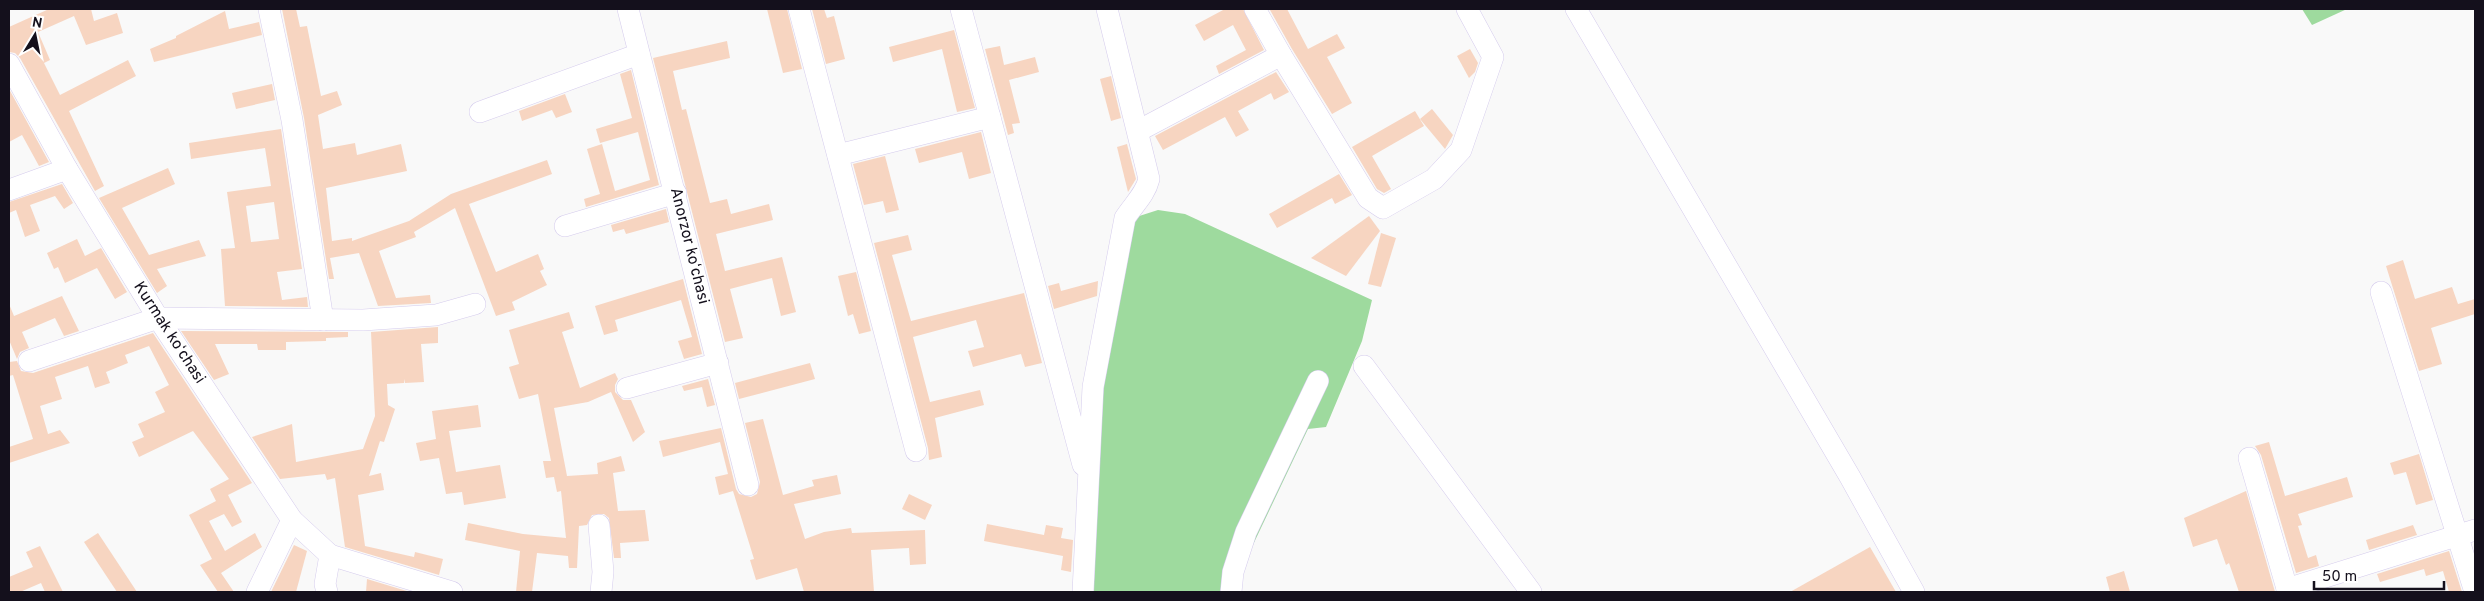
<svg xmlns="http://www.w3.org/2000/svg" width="2484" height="601" font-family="Overpass,sans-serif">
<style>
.green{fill:#9eda9e}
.building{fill:#f7d5c1;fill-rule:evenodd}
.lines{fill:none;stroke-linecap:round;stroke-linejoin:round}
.minor-casing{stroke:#d5cced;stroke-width:22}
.minor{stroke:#fff;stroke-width:21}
.labels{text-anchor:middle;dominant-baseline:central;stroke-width:4;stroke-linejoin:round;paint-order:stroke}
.street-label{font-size:16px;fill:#14101c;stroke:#fff}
</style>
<rect width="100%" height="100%" fill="#f9f9f9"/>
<g class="green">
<polygon points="2302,9 2347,9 2312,25"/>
<polygon points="1158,210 1185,214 1372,300 1362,341 1326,427 1308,429 1241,570 1241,592 1087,592 1100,387 1133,218"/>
</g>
<g class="building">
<polygon points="49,9 91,9 94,21 117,13 123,33 86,45 74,16 38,32 50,60 44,63 60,95 128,60 136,76 69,111 104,186 95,191 20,58 15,53 9,52 9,27"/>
<polygon points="282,9 296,9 300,27 307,26 321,96 337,91 342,105 318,115 323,149 355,143 357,155 401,144 407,171 326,188 332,241 352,238 352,241 409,221 451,194 547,160 552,174 469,204 496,272 538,254 544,269 540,271 547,285 512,302 515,310 496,316 455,208 414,232 416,237 379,251 396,298 430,295 431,303 378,306 359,253 330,258 334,279 329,279 304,118"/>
<polygon points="767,9 787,9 802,69 783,73"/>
<polygon points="812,9 824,9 827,18 834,16 845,59 826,64"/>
<polygon points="1225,9 1243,9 1264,50 1219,74 1216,66 1246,50 1233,25 1204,41 1195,25"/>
<polygon points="1272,9 1287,9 1308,49 1337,34 1345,48 1327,57 1352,103 1332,114 1292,49 1270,10"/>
<polygon points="225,11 229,29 259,22 262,35 154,62 150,49 176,38 176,36"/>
<polygon points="954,30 975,108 957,112 942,49 893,62 889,47"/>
<polygon points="727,41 730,58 673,71 682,110 686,109 710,203 727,199 731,214 769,204 773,220 716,234 725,271 782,257 796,312 781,316 772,278 730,289 743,338 725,342 653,58"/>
<polygon points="1000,46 1004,65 1035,57 1039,72 1009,80 1020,123 1012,124 1014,133 1008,135 985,49"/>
<polygon points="1470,49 1478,63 1475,72 1469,78 1457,56"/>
<polygon points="631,70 659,185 586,207 584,199 600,194 587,149 602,144 615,191 650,180 638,132 600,143 596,129 632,118 620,74"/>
<polygon points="1276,72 1289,92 1274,100 1271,93 1238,111 1249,130 1236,137 1225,117 1163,150 1155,136"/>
<polygon points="1111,76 1121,118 1111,121 1100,79"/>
<polygon points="272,84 275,100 236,109 232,93"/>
<polygon points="9,89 49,162 39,166 22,135 9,142"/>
<polygon points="565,94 572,112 556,118 552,110 522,121 519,111"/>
<polygon points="1432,109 1453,135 1445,149 1420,119"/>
<polygon points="1415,111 1424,126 1372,156 1391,189 1384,193 1377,189 1352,147"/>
<path d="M281,129L302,269L277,272L282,300L307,297L308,307L225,306L221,249L235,248L227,192L271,186L265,148L191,159L189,143ZM274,202L279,239L251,242L246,206Z"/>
<polygon points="981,132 991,173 969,179 962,152 919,163 915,149"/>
<polygon points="1127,144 1136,179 1128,192 1117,147"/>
<polygon points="885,156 899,210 886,213 883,201 864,205 853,164"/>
<polygon points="168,168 175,184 122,208 149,255 199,240 206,256 157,269 167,286 157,293 99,198"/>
<polygon points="1339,174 1352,195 1335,204 1332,198 1277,228 1269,214"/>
<polygon points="62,184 73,203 64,209 55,196 30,205 40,231 25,237 16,210 9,213 9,202"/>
<polygon points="666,209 669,222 626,234 624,229 613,232 611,225"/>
<polygon points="1369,216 1380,231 1346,276 1311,258"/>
<polygon points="1381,233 1396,238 1381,287 1368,284"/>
<polygon points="908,235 912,250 892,255 911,321 1024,293 1042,363 1025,367 1021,354 973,367 968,351 984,347 976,320 913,337 930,402 980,390 984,405 935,418 942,457 929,460 928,448 874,243"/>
<polygon points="77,239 85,256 101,248 127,292 115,299 97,268 65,283 58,267 54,269 47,253"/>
<polygon points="2403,260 2415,299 2452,287 2458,304 2475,299 2475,314 2431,328 2442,364 2419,371 2386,266"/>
<polygon points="856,272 871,331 859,334 853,314 848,316 838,276"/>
<polygon points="683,279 702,354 684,359 678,341 692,337 681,300 615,320 618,331 604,335 595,306"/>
<polygon points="1098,281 1097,296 1054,309 1048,286 1059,283 1061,291"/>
<polygon points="62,296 79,331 64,336 55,318 22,332 29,348 20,352 17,359 9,340 9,304 14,316"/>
<polygon points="569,312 574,328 562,332 580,388 615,373 618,379 615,385 615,392 623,400 631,400 645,432 633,442 611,392 588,402 554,408 567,476 598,474 597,463 621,456 625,471 613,473 618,511 645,510 649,541 620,543 621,558 614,558 609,518 604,514 592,515 587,525 579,526 577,568 569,568 568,556 537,553 532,592 516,592 520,551 465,540 468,523 523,534 566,538 561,491 557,492 554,477 546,478 543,461 551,461 538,394 519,399 509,367 519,364 509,330"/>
<polygon points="438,327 438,343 421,344 424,382 405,383 405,379 404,383 387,384 388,405 395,409 384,442 380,441 369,476 381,473 384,490 358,495 365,546 414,557 415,552 443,559 439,575 345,547 335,478 327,480 325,474 280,479 252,437 292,424 296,462 363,449 375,416 371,332"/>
<polygon points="181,331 348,332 348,337 326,338 326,341 286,342 286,350 258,350 257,344 215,344 229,374 214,380"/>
<polygon points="153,333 252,483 228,495 242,522 232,527 224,514 209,521 225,551 255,533 262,547 221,573 234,592 218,592 200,565 212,559 189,515 216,501 210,489 229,479 193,431 139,457 132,442 144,437 138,424 165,412 155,392 169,385 149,346 125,355 128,363 106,372 110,383 95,388 88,366 55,377 62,399 40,406 48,434 60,430 70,443 9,463 9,447 33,439 13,375 9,376 9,362 17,361 21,371 33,373"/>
<polygon points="810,363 815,379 739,399 735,383"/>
<polygon points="708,379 715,405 707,407 702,387 684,391 682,386"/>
<polygon points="478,405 481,427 449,431 456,472 500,465 506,498 464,505 462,492 446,494 439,458 420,461 416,443 436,439 432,411"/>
<polygon points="763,419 783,495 814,486 812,480 837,475 841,494 794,504 805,539 824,532 851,528 852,533 925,530 926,564 910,565 909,548 871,550 874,592 804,592 797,568 756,580 750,560 754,559 733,491 719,495 715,477 728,474 720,442 663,457 659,441 721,428 736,489 739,494 751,497 757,494 760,482 745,423"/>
<polygon points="2269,442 2285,496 2347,477 2353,497 2298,514 2302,525 2298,526 2308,558 2316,555 2319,566 2296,573 2261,455 2255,446"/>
<polygon points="2419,454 2433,500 2416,505 2406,472 2394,475 2390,463"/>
<polygon points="2246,491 2275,592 2239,592 2229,563 2226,565 2217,539 2193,547 2184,518"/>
<polygon points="909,494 932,505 925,520 902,509"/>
<polygon points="987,524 1044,535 1046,525 1063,528 1061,538 1073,540 1071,572 1061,570 1063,556 984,541"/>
<polygon points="2413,525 2417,535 2369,550 2366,540"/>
<polygon points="98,533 137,592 117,592 84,542"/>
<polygon points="294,545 307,551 296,592 271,592"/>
<polygon points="40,546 63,592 45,592 41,583 20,592 9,592 9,577 33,567 26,552"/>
<polygon points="1870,547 1896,592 1790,592"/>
<polygon points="2449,551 2462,592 2449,592 2443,571 2426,576 2424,569 2380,582 2377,574"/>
<polygon points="2124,571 2130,592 2110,592 2106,577"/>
<polygon points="367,579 410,592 366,592"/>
</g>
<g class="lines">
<defs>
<g id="minor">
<polyline points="269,9 292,120 323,320"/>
<polyline points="628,9 748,485"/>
<polyline points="799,9 916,451"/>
<polyline points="961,9 1083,465"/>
<polyline points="1255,9 1281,55 1368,198 1383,208 1434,179 1461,150 1493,57 1467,9"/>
<polyline points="1576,9 1850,477 1914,592"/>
<polyline points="9,64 67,169 158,318 292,520 330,555 325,584 327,592"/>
<polyline points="480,112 639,54"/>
<polyline points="1138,131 1281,55"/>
<polyline points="838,155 990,117"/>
<polyline points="9,190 67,169"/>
<polyline points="565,226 676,193"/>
<polyline points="2381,292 2475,592"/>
<polyline points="29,361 158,318 363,320 436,315 475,304"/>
<polyline points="1364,366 1531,592"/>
<polyline points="627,388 718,363"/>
<polyline points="2249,458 2288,592"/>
<polyline points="599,525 603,572 601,592"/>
<polyline points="330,555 452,592"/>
<polyline points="2287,589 2475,530"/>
<polyline points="257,592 292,520"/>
<path d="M1083,592L1093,387L1125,218C1134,204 1145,195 1149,179L1107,9"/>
<polyline points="1231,592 1233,572 1246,532 1318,381"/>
</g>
</defs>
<use href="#minor" class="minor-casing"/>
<use href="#minor" class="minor"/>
</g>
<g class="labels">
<g class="street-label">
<text transform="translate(689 246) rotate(76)">Anorzor koʻchasi</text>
<text transform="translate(169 333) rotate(57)">Kurmak koʻchasi</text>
</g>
</g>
<rect width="2484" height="601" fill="none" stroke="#14101c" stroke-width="20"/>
<g transform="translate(35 35) rotate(10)" stroke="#ffffff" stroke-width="4" paint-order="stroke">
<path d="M0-4L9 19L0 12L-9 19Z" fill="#14101c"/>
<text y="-8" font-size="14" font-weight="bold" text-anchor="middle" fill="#14101c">N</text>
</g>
<path d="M2314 581v8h130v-8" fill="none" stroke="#14101c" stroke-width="2.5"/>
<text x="2322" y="581" font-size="15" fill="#14101c" stroke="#ffffff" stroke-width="4" paint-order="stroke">50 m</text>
</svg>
